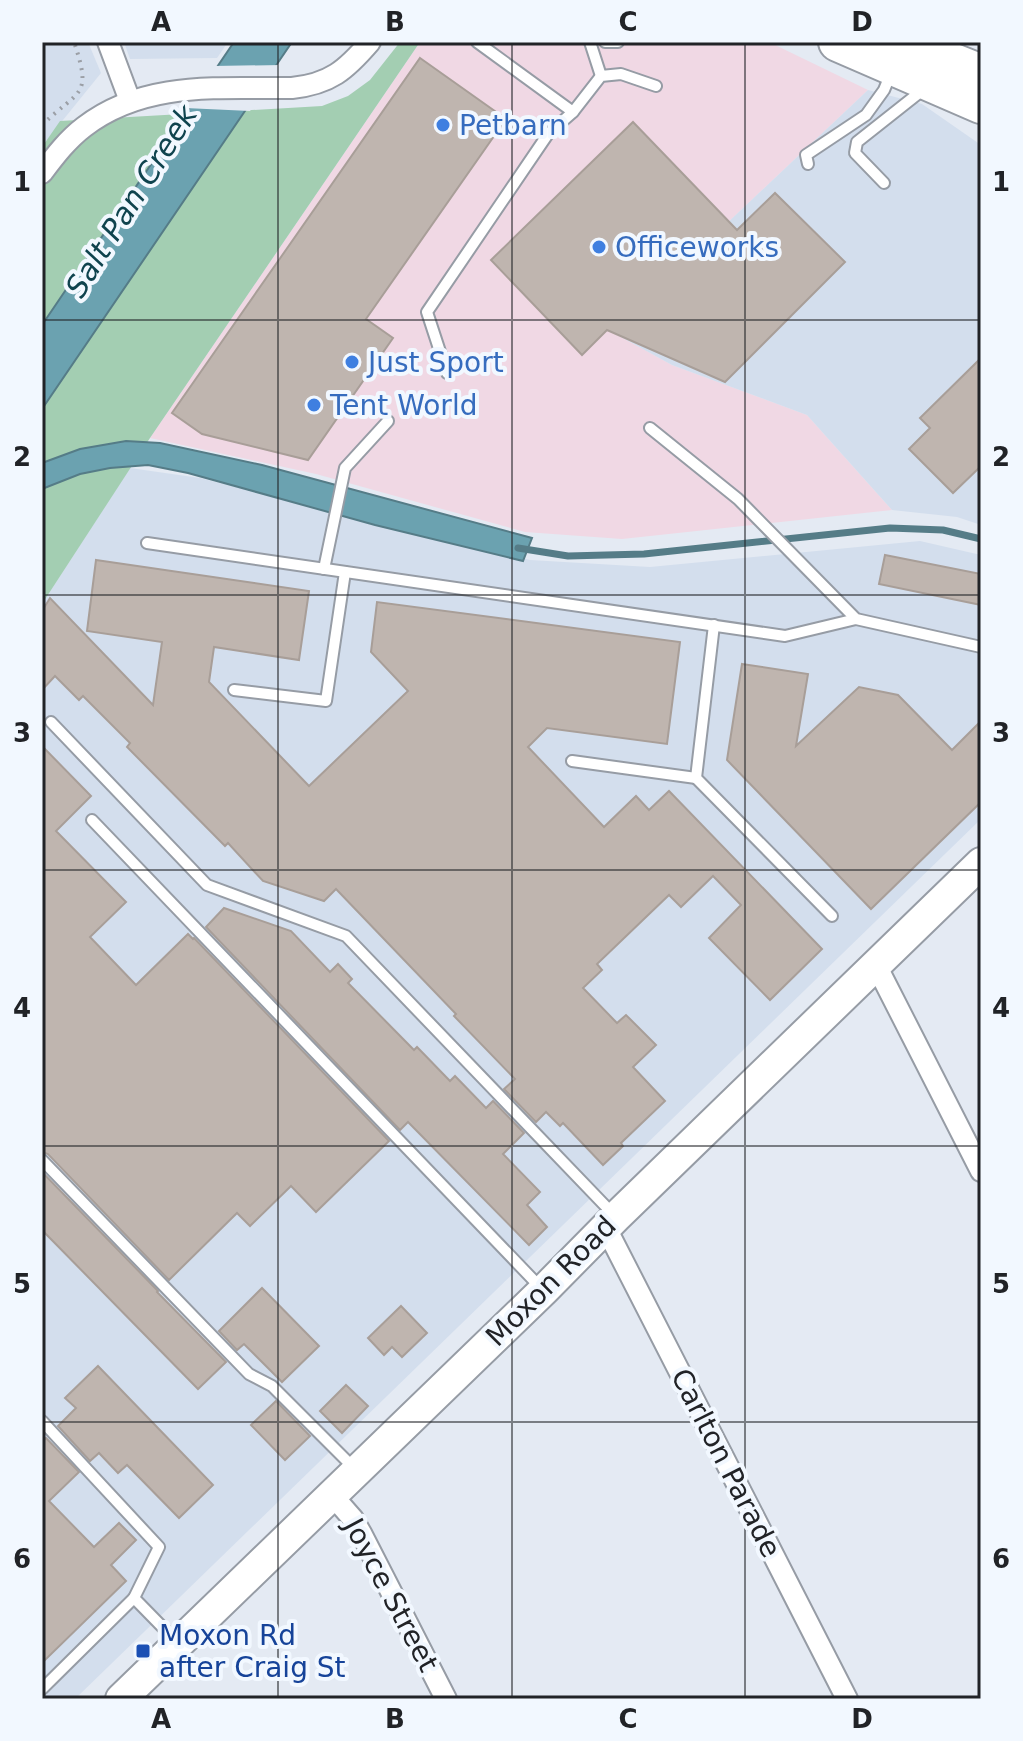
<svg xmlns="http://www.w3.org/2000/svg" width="1023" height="1741" font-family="'DejaVu Sans',sans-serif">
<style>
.commercial{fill:#f0d8e4}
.built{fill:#d3deed}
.green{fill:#a3ceb2}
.water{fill:#6ba2b0;stroke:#557c87;stroke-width:2}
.pier{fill:#e4eaf3}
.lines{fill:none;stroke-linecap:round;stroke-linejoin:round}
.stream{stroke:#557c87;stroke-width:7}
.building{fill:#bfb5af;stroke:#a89e98;stroke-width:2}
.lane-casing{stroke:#969ca5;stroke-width:14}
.street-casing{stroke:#969ca5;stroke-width:24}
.secondary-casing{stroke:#969ca5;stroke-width:34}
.highway-casing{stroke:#969ca5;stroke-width:42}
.path{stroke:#9b9fa6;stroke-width:4;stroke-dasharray:2 6;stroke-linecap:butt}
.lane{stroke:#fff;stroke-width:10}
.street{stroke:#fff;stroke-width:20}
.secondary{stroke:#fff;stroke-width:30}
.highway{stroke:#fff;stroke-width:38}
.grid{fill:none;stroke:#212327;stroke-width:2;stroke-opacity:0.55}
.shop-dot{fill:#3f7fe0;stroke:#f2f8ff;stroke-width:3}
.transit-dot{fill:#1a4fb4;stroke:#f2f8ff;stroke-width:3}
.labels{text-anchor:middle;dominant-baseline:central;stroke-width:8;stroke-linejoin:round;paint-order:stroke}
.shop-label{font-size:28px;fill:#366cbe;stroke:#f2f8ff;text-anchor:start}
.street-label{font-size:28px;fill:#212327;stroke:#f2f8ff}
.transit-label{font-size:28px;fill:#164399;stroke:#f2f8ff;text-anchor:start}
.water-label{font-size:30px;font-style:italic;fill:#0f434e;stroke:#f2f8ff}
.neatline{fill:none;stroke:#212327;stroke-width:3}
.grid-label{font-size:26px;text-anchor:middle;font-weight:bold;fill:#212327}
</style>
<rect width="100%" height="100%" fill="#e4eaf3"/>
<polygon class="commercial" points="420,42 769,42 868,90 612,332 672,365 807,415 892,510 622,539 525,532 316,474 150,438"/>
<g class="built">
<polygon points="42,42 88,42 101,73 42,146"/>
<polygon points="124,42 228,42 217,58 130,59"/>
<polygon points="868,90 922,104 981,145 981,525 957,517 892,510 807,415 672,365 612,332"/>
<polygon points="130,468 200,478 530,560 650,567 920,541 981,555 981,819 75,1699 42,1699 42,604"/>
</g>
<polygon class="green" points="400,42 420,42 150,438 42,604 42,147 60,121 322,106 348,96 370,80"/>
<g class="water">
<polygon points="234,42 292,42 42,409 42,325"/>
<polygon points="126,441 160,443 262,465 532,538 523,561 375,525 188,473 148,465 110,468 80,474 42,489 42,463 80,449"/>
</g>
<polygon class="pier" points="281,65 250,111 185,108 213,66"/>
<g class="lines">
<polyline class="stream" points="518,548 568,556 644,554 890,528 943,530 981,539"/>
</g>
<g class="building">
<polygon points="420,58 506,119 366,319 393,338 308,460 202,434 172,413"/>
<polygon points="633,122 737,230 775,193 845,262 725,382 607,330 582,355 491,260"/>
<polygon points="981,358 981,466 953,493 909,449 930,428 920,418"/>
<polygon points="885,555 981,574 981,605 879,584"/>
<polygon points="96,560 309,591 299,660 214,647 209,682 309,786 408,691 371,652 377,602 680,642 667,744 547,728 528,747 604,827 636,796 649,810 669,791 822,949 770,1000 709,938 741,905 713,876 681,907 669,895 597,964 602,970 583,988 617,1023 626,1015 656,1045 633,1067 665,1101 621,1143 623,1146 603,1165 563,1123 560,1126 546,1112 536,1122 504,1089 515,1079 454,1016 456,1014 336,889 324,901 263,881 228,843 225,846 127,747 130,743 83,696 79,700 55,676 42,690 42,611 50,598 153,705 162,642 87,631"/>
<polygon points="742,664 808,674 796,746 859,687 898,695 952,750 981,721 981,802 871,909 727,760"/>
<polygon points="42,746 91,796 56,831 126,902 90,937 136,985 188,934 193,939 194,938 389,1141 316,1212 291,1186 250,1226 237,1213 169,1280 48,1154 42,1152"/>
<polygon points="224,908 291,931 330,972 338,964 352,979 348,983 414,1050 417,1047 450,1081 455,1076 486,1108 493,1101 524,1133 503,1154 540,1192 527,1205 547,1227 529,1245 408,1122 400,1130 206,927"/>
<polygon points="42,1172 158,1291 157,1292 226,1362 198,1389 42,1230"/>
<polygon points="262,1288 319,1346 282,1382 244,1344 237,1350 219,1331"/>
<polygon points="401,1306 427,1333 402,1357 392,1347 384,1355 368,1338"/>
<polygon points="98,1366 213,1485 179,1518 127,1465 118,1473 99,1453 90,1461 58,1426 76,1408 65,1398"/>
<polygon points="346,1385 368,1406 342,1433 320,1411"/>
<polygon points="276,1401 310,1436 285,1460 251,1425"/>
<polygon points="46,1438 79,1472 49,1501 94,1547 119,1523 136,1540 111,1565 126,1581 42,1663 42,1442"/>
</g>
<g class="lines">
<defs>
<g id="lane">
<polyline points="477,42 573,112 601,76 621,74 656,86"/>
<polyline points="590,42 601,76"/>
<polyline points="605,42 618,42"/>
<polyline points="808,164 806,155 866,115 884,90 891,73"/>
<polyline points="884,183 855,153 857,142 924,89"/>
<polyline points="447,373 427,312 548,134 573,112"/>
<polyline points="650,428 738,499 856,619 981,647"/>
<polyline points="147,543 785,636 856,619"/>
<polyline points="324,569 345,468 388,421"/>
<polyline points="714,625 696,778 832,916"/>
<polyline points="234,690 326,701 345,572"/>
<polyline points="51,722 207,885 346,936 615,1216"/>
<polyline points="572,761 696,778"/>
<polyline points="92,820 542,1289"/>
<polyline points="42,1160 249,1374 272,1386 355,1469"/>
<polyline points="42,1421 159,1547 134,1598 177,1642"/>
<polyline points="42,1689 134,1598"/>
</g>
<g id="street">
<polyline points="108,42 130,101"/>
<path d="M42,173C55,156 67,140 84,127C145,80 220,89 292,88C330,84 346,70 370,42"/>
<polyline points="876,965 981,1171"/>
<polyline points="606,1228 847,1699"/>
<polyline points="332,1495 353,1519 362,1535 446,1699"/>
</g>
<polyline id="secondary" points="121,1699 544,1290 616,1217 981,863"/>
<g id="highway">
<polyline points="838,42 981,104"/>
<polyline points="901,42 981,74"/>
</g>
</defs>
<use href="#lane" class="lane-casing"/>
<use href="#street" class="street-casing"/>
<use href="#secondary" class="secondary-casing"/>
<use href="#highway" class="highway-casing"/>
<path class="path" d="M42,125C79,89 93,98 74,42"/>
<use href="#lane" class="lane"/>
<use href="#street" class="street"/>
<use href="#secondary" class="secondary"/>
<use href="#highway" class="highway"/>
</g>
<path class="grid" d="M278,42V1699M512,42V1699M745,42V1699M42,320H981M42,595H981M42,870H981M42,1146H981M42,1422H981"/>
<g class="shop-dot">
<circle cx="443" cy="125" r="8"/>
<circle cx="599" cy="247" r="8"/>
<circle cx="352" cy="362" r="8"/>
<circle cx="314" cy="405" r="8"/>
</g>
<rect class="transit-dot" x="135" y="1643" width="16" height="16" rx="4"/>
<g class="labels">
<g class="shop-label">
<text x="459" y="125">Petbarn</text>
<text x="615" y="247">Officeworks</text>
<text x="368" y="362">Just Sport</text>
<text x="330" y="405">Tent World</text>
</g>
<g class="street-label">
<text transform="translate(551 1281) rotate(-45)">Moxon Road</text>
<text transform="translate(726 1463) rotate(63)">Carlton Parade</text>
<text transform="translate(391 1595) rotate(62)">Joyce Street</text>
</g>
<g class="transit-label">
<text x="159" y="1635">Moxon Rd<tspan x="159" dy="32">after Craig St</tspan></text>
</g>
<g class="water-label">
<text transform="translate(131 201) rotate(-58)">Salt Pan Creek</text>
</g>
</g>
<rect width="1023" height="1741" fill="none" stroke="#f2f8ff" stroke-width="88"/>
<rect x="44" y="44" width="935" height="1653" class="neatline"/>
<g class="grid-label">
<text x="161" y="31">A</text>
<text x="395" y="31">B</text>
<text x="628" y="31">C</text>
<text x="862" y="31">D</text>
<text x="22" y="191">1</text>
<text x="1001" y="191">1</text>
<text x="22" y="466">2</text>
<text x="1001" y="466">2</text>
<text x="22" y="742">3</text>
<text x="1001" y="742">3</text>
<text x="22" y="1017">4</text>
<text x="1001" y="1017">4</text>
<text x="22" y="1293">5</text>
<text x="1001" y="1293">5</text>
<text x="22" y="1568">6</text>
<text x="1001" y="1568">6</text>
<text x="161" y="1728">A</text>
<text x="395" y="1728">B</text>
<text x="628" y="1728">C</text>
<text x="862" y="1728">D</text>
</g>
</svg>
